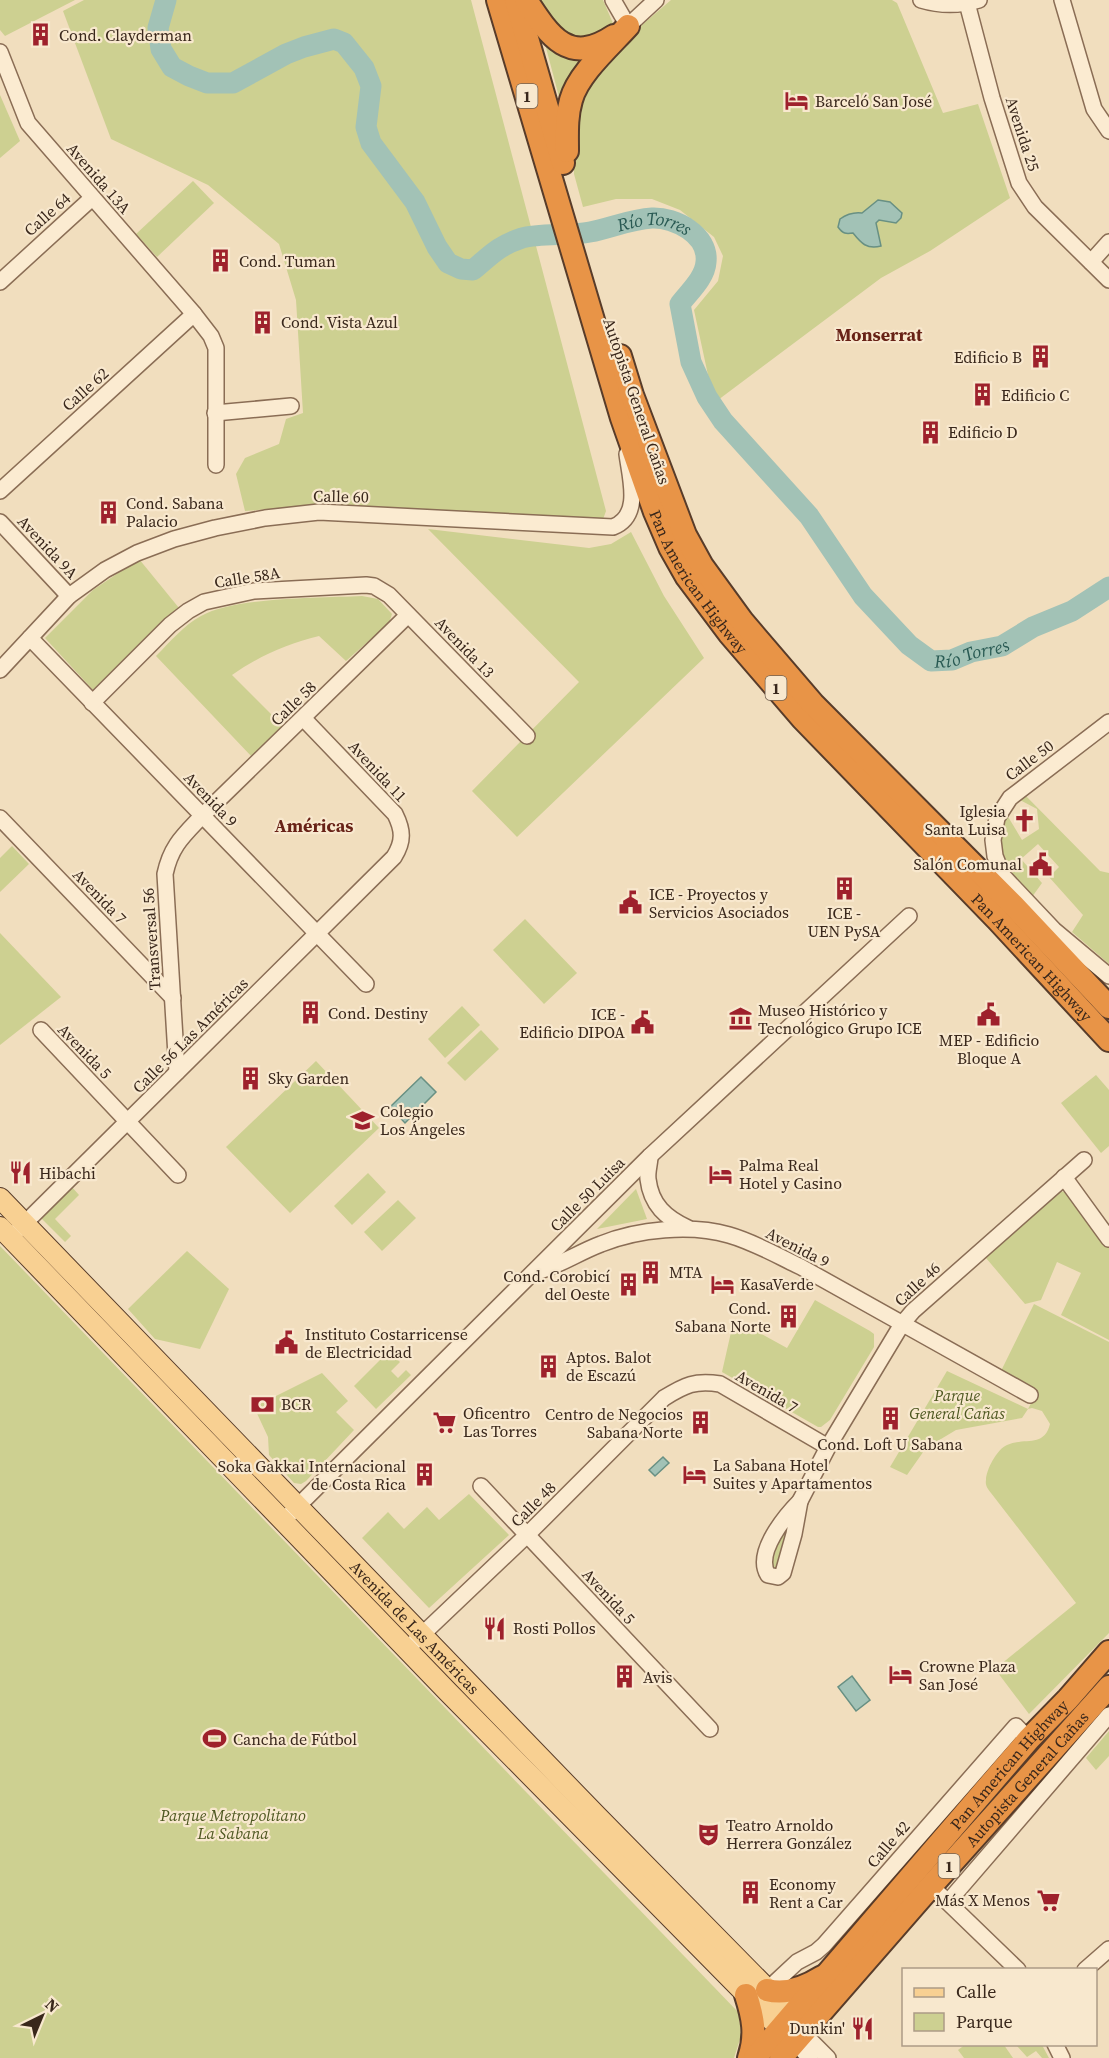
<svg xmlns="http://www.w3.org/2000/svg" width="1109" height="2058" font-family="'Source Serif 4',serif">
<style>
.green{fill:#cdd091;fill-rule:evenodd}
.water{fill:#a2c2b6;stroke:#689083;stroke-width:1.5}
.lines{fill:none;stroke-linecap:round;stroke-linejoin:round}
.river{stroke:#a2c2b6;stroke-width:21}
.minor-casing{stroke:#8a6d55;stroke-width:18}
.major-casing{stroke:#583c2a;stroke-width:22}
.highway-casing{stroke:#583c2a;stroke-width:26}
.minor{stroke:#fbebd1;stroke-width:15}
.major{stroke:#f8d092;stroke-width:20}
.highway{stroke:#e89447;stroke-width:22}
.labels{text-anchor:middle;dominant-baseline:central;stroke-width:4.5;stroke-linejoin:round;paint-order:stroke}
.shield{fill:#f8e8ce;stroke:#726151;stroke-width:1.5}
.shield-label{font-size:15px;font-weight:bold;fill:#39271b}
.poi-label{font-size:16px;fill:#39271b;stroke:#f8e8ce;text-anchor:start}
.street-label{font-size:16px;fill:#39271b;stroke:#f8e8ce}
.park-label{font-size:16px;font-style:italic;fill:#4d5720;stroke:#f8e8ce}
.water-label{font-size:18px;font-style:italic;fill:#295a53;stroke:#f8e8ce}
.neighbourhood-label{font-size:18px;font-weight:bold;fill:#682217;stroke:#f8e8ce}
</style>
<rect width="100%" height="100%" fill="#f1debe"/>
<g class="green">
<polygon points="0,0 75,0 5,36 0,30"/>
<polygon points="84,0 471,0 606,511 602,522 323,505 245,511 236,474 245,458 279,444 286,419 303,413 296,300 279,244 208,185 111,139 63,11"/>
<polygon points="537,0 603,0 615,28 587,43 556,33"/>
<polygon points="671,0 892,0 897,3 943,113 978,104 1010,198 930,251 881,278 718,400 708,375 694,310 718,281 723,256 714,237 680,210 652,199 616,199 583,207 574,174 574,116 586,87 635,31"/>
<polygon points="544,40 584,55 563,112"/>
<polygon points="0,95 20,141 0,158"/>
<polygon points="193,181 214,203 157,257 136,234"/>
<polygon points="428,529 589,548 611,544 631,532 664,596 704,658 517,837 472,791 579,682"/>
<polygon points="139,559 179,608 93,690 45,638 93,590"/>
<path d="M362,596L378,599L392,614L389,623L346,661L319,636C287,644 259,656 232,675L284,727L252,757L156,656C170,642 184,625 201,616C235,597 320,598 362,596Z"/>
<path d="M1023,793L1100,871L1109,873V964L1072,932L1083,915L1049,877L1059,867L1038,844L1021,859L1042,883L1032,897L1008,870L999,845L1004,810ZM1020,800L1037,809L1039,829L1022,840L1004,810Z"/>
<polygon points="12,846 29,864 0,892 0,858"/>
<polygon points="525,919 577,973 544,1004 493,950"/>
<polygon points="0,933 61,997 0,1045"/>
<polygon points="462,1006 480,1025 445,1058 428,1039"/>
<polygon points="481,1030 499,1049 465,1081 447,1063"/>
<polygon points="316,1061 379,1128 290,1213 226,1147"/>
<polygon points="1096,1075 1109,1090 1109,1146 1101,1153 1061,1103"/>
<polygon points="368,1173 386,1192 352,1225 334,1206"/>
<polygon points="71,1186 79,1195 55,1219 71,1236 65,1242 40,1217"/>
<polygon points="636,1189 647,1219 597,1229"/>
<polygon points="1060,1191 1068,1193 1109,1248 1109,1340 1061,1315 1081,1273 1057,1262 1041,1300 1025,1304 986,1258"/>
<polygon points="398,1200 416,1218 382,1251 364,1232"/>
<polygon points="0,1246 739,2013 741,2036 734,2058 0,2058"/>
<polygon points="187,1251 229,1289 200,1349 155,1339 128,1309"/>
<polygon points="815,1300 870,1331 874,1334 874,1347 830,1420 821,1427 818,1427 722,1372 734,1319 787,1348"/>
<path d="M1034,1304L1109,1342V1633L1029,1714L995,1669L1076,1603L991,1493C988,1489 985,1486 986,1480C986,1470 997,1449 1007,1445C1025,1437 1044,1448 1050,1424L1042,1411L1032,1408L1028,1409L1022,1418L956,1430L926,1448L907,1475L890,1467L947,1371L1028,1409L1038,1390L1001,1371Z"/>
<polygon points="389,1351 400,1362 391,1371 398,1378 406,1370 411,1375 376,1409 354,1386"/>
<polygon points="322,1373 348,1401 336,1412 354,1430 306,1481 301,1484 294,1483 269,1455 268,1437 254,1407"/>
<polygon points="469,1494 509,1535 429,1608 362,1538 388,1512 404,1529 427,1507 439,1520"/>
<polygon points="782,1526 790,1526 779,1571 771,1569"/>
<polygon points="1109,1731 1109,1756 1096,1770 1086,1758"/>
<polygon points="966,2044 1004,2045 1013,2058 964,2058 958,2050"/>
<polygon points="1019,2044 1042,2045 1049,2058 1042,2058 1036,2051 1027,2057 1017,2046"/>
</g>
<g class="water">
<path d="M878,200L890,202L902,213L901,218L896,223L879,220L876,223L881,246C867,250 861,243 853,233C846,234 843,234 838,227L840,219C847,214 854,212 862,213Z"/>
<polygon points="421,1077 436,1092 405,1123 390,1107"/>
<polygon points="663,1457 669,1463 655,1476 649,1470"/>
<polygon points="852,1676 870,1700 856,1711 838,1687"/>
</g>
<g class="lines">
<path class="river" id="s1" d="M166,0L158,28L161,49L172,67L189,76L207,83H233L286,54L304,47L334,39L344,43L364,68L371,86L366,127L371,143L415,202L437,247L448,263L461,269L473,270C491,255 498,246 522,238C539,233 570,236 590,232C611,228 631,219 652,218C675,217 709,235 706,262C705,278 689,292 680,304L691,362L707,397L723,421L809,516L863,596L909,645L931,661L952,660L971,652L1002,646L1033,627L1072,611L1109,587"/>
<defs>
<g id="minor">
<polyline points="613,0 628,26 656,0"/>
<path d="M921,0C941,6 959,6 979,0"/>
<polyline points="1062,0 1094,109 1109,131"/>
<polyline points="967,3 992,98 1019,183 1035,207 1109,280"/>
<polyline points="0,52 28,123 194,314 211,336 216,348 216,465"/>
<polyline points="1091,262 1109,242"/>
<polyline points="0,282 92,198"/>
<polyline points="215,413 291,406"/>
<polyline points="0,491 194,314"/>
<polyline points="0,522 69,596"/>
<polyline points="30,638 366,984"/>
<path d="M0,670L69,596L105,570L137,553L174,539L215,528L265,518L319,512L613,527C642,516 630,478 627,454"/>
<polyline points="92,703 170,625 188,611 204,602 254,591 366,585 374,586 389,595 527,736"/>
<polyline points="1109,722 1010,798 997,818 993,840 995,856 1003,876 1054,930 1109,976"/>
<polyline points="0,818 173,998"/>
<polyline points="41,1030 178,1175"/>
<path d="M177,1072L165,874C171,846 183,836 202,816L408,615"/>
<path d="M650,1156C650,1163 647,1172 648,1179C651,1205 666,1218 688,1228"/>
<polyline points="1064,1177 1109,1239"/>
<path d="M18,1230L394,857C404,841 403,830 395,814L304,719"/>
<path d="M533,1273C560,1266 577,1253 601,1244C638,1229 691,1224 729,1235C754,1242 778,1256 801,1267L1030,1395"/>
<polyline points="481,1486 710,1729"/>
<polyline points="800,1501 828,1447 902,1324 913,1311 1084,1160"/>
<path d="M800,1501L794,1534L783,1573L778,1577L768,1575C754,1553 786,1515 800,1501Z"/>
<polyline points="290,1514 650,1156 909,916"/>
<path d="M407,1649L527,1535L664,1398C685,1385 695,1380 720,1384L828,1447"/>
<polyline points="931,1886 1018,1970"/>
<polyline points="948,1902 1109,1715"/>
<polyline points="1085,1970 1109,1949"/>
<polyline points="767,1990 797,1962 816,1952 824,1945 1016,1726 1029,1739"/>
<polyline points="803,2033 828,2058"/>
<polyline points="794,2042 810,2058"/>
<polyline points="1055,2044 1062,2058"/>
</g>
<g id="major">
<path id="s2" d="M0,1198L597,1816L793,2015L800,2027"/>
<polyline points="0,1227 448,1692 791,2040"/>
</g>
<g id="highway">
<path id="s3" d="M498,0L622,418L655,512L670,547L687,577L729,633L803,719L997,919L1109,1040"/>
<polyline points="516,0 563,163"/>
<path d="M526,0C550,37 569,66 614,36"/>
<path d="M567,151C567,133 566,117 571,100C578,74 610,46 628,26"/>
<polyline points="620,356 632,395 685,535 702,566 742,621 813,704 1014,906 1109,1007"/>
<path d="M767,1990C786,1995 806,1987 822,1977"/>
<path d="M746,1995C753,2017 757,2035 749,2058"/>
<path id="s4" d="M755,2058L1029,1739L1068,1699L1109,1652"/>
<path id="s5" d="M781,2058L931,1886L1109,1687"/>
</g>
</defs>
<use href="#minor" class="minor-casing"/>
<use href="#major" class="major-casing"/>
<use href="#highway" class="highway-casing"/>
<use href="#minor" class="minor"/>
<use href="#major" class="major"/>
<use href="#highway" class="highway"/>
</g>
<defs>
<symbol id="building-bare" viewBox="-9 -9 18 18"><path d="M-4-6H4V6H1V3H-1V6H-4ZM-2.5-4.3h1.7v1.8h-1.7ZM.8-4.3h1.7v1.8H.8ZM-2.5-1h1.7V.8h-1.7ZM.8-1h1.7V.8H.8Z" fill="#9e212c" stroke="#f8e8ce" stroke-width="2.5" paint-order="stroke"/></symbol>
<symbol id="hotel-bare" viewBox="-9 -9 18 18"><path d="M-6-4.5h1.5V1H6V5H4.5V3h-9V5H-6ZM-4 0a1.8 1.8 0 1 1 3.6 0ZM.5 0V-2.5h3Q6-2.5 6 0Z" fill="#9e212c" stroke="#f8e8ce" stroke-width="2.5" paint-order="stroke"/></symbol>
<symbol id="church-bare" viewBox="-9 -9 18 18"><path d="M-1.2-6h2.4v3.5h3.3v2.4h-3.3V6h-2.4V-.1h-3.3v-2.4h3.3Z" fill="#9e212c" stroke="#f8e8ce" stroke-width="2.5" paint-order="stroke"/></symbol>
<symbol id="civic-bare" viewBox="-9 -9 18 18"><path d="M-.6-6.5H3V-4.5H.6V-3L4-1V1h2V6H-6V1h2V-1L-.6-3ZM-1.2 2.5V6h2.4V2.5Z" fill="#9e212c" stroke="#f8e8ce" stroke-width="2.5" paint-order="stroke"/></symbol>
<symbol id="museum-bare" viewBox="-9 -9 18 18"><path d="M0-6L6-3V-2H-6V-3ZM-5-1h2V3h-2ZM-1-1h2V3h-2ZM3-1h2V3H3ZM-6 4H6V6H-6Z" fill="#9e212c" stroke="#f8e8ce" stroke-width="2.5" paint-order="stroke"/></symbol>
<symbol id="school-bare" viewBox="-9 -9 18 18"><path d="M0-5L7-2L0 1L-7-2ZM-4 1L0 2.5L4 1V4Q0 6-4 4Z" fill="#9e212c" stroke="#f8e8ce" stroke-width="2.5" paint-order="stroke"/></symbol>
<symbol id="restaurant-bare" viewBox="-9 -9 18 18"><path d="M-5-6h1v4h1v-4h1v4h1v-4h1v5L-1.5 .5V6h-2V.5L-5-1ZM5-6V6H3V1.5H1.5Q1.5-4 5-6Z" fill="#9e212c" stroke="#f8e8ce" stroke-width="2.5" paint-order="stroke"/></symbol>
<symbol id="bank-bare" viewBox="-9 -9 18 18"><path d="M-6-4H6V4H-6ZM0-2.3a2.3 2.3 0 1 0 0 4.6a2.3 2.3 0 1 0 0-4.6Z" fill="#9e212c" stroke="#f8e8ce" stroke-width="2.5" paint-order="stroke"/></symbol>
<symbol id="supermarket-bare" viewBox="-9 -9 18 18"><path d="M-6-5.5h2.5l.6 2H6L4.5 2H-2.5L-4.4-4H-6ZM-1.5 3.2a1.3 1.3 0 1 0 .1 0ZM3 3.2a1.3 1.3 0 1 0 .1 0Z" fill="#9e212c" stroke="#f8e8ce" stroke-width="2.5" paint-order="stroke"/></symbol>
<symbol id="stadium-bare" viewBox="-9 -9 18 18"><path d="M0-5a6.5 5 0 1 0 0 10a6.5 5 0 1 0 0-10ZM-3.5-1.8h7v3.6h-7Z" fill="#9e212c" stroke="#f8e8ce" stroke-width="2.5" paint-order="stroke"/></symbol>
<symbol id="theatre-bare" viewBox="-9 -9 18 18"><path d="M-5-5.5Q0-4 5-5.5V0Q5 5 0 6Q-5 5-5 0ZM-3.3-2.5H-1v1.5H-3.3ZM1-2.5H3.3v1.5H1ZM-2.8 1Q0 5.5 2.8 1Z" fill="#9e212c" stroke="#f8e8ce" stroke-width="2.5" paint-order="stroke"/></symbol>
</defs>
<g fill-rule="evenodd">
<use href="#building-bare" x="24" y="18" width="33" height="33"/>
<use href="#hotel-bare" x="780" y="84" width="33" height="33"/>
<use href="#building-bare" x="204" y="244" width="33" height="33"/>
<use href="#building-bare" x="246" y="306" width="33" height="33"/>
<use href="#building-bare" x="1024" y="340" width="33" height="33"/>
<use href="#building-bare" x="966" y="378" width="33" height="33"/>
<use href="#building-bare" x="914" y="416" width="33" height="33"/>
<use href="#building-bare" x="92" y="496" width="33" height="33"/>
<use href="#church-bare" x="1008" y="804" width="33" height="33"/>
<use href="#civic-bare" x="1024" y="848" width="33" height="33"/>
<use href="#building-bare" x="828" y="872" width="33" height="33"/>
<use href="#civic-bare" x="614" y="886" width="33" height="33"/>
<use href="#building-bare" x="294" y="996" width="33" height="33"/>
<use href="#civic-bare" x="972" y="998" width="33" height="33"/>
<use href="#museum-bare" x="724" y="1002" width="33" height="33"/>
<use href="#civic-bare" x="626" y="1006" width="33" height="33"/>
<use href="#building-bare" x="234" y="1062" width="33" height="33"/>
<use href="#school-bare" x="346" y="1104" width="33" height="33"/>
<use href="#restaurant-bare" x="4" y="1156" width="33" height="33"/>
<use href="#hotel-bare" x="704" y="1158" width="33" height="33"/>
<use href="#building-bare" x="634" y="1256" width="33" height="33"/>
<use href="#hotel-bare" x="706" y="1268" width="33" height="33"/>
<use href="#building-bare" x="612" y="1268" width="33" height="33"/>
<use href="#building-bare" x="772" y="1300" width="33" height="33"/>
<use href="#civic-bare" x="270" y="1326" width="33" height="33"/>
<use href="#building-bare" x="532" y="1350" width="33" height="33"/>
<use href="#bank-bare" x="246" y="1388" width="33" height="33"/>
<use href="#building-bare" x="874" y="1402" width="33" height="33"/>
<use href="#supermarket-bare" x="428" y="1406" width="33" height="33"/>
<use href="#building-bare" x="684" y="1406" width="33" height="33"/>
<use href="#hotel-bare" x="678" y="1458" width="33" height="33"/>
<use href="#building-bare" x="408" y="1458" width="33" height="33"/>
<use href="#restaurant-bare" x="478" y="1612" width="33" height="33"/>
<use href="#hotel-bare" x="884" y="1658" width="33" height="33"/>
<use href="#building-bare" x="608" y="1660" width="33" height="33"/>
<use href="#stadium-bare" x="198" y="1722" width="33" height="33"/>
<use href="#theatre-bare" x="692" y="1818" width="33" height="33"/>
<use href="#building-bare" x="734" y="1876" width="33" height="33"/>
<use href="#supermarket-bare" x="1032" y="1884" width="33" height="33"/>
<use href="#restaurant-bare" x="846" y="2012" width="33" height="33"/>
</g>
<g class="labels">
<g class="shield">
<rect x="516.5" y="84" width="21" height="24" rx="4.5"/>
<rect x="765.5" y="676" width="21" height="24" rx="4.5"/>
<rect x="938.5" y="1854" width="21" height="24" rx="4.5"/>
</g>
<g class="shield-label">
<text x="527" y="96">1</text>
<text x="776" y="688">1</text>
<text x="949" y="1866">1</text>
</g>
<g class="poi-label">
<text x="59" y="35">Cond. Clayderman</text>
<text x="815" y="101">Barceló San José</text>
<text x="239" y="261">Cond. Tuman</text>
<text x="281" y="322">Cond. Vista Azul</text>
<text x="1022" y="357" text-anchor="end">Edificio B</text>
<text x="1001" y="395">Edificio C</text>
<text x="948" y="432">Edificio D</text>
<text x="126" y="503">Cond. Sabana<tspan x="126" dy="18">Palacio</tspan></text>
<text x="1006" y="811" text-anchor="end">Iglesia<tspan x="1006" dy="18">Santa Luisa</tspan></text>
<text x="1022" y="864" text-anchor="end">Salón Comunal</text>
<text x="649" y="894">ICE - Proyectos y<tspan x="649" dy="18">Servicios Asociados</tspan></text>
<text x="844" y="913" text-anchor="middle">ICE -<tspan x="844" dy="18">UEN PySA</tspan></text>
<text x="758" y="1010">Museo Histórico y<tspan x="758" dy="18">Tecnológico Grupo ICE</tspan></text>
<text x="328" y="1013">Cond. Destiny</text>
<text x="625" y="1014" text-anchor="end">ICE -<tspan x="625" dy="18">Edificio DIPOA</tspan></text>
<text x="989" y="1040" text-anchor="middle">MEP - Edificio<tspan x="989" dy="18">Bloque A</tspan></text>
<text x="268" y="1078">Sky Garden</text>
<text x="380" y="1111">Colegio<tspan x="380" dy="18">Los Ángeles</tspan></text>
<text x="739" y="1165">Palma Real<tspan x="739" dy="18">Hotel y Casino</tspan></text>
<text x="39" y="1173">Hibachi</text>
<text x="669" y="1272">MTA</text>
<text x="610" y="1276" text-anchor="end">Cond. Corobicí<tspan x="610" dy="18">del Oeste</tspan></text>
<text x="740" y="1284">KasaVerde</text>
<text x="771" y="1308" text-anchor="end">Cond.<tspan x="771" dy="18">Sabana Norte</tspan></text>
<text x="305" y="1334">Instituto Costarricense<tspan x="305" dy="18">de Electricidad</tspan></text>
<text x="566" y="1357">Aptos. Balot<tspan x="566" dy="18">de Escazú</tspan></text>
<text x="281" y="1404">BCR</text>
<text x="463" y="1413">Oficentro<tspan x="463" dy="18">Las Torres</tspan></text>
<text x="683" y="1414" text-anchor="end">Centro de Negocios<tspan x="683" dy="18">Sabana Norte</tspan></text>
<text x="890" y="1444" text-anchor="middle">Cond. Loft U Sabana</text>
<text x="713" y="1465">La Sabana Hotel<tspan x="713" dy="18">Suites y Apartamentos</tspan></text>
<text x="406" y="1466" text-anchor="end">Soka Gakkai Internacional<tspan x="406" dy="18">de Costa Rica</tspan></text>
<text x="513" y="1628">Rosti Pollos</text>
<text x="919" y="1666">Crowne Plaza<tspan x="919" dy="18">San José</tspan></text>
<text x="643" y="1677">Avis</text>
<text x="233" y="1739">Cancha de Fútbol</text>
<text x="726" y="1825">Teatro Arnoldo<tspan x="726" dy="18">Herrera González</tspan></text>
<text x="769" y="1884">Economy<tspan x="769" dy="18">Rent a Car</tspan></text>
<text x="1030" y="1900" text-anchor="end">Más X Menos</text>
<text x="845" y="2028" text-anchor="end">Dunkin'</text>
</g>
<g class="street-label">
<text transform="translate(1023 134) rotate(72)">Avenida 25</text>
<text transform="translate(99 178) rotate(49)">Avenida 13A</text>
<text transform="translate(47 214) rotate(-42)">Calle 64</text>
<text transform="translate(85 389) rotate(-42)">Calle 62</text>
<text transform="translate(637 401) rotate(71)">Autopista General Cañas</text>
<text transform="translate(341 496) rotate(1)">Calle 60</text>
<text transform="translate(48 547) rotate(47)">Avenida 9A</text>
<text transform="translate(247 577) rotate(-9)">Calle 58A</text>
<text stroke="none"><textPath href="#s3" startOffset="618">Pan American Highway</textPath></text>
<text transform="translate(465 647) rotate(46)">Avenida 13</text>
<text transform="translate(293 703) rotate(-44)">Calle 58</text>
<text transform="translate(1029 760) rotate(-37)">Calle 50</text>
<text transform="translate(378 771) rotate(47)">Avenida 11</text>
<text transform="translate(211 799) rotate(46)">Avenida 9</text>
<text transform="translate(100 896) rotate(46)">Avenida 7</text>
<text transform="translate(151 939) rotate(-94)">Transversal 56</text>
<text stroke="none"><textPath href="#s3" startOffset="1122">Pan American Highway</textPath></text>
<text transform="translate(190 1035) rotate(-45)">Calle 56 Las Américas</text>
<text transform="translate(85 1051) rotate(46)">Avenida 5</text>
<text transform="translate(587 1194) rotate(-45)">Calle 50 Luisa</text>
<text transform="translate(798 1247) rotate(27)">Avenida 9</text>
<text transform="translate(917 1284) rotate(-43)">Calle 46</text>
<text transform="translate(767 1391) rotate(30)">Avenida 7</text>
<text transform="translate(533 1504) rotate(-45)">Calle 48</text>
<text transform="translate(609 1596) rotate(47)">Avenida 5</text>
<text stroke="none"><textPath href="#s2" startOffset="597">Avenida de Las Américas</textPath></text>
<text stroke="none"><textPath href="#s4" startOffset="388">Pan American Highway</textPath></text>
<text stroke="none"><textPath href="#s5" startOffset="372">Autopista General Cañas</textPath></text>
<text transform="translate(888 1844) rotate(-49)">Calle 42</text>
</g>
<g class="park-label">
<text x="957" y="1395">Parque<tspan x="957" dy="18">General Cañas</tspan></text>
<text x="233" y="1815">Parque Metropolitano<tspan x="233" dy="18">La Sabana</tspan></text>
</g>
<g class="water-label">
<text stroke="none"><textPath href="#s1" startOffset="730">Río Torres</textPath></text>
<text stroke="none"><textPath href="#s1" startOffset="1342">Río Torres</textPath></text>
</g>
<g class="neighbourhood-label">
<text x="879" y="334">Monserrat</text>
<text x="314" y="825">Américas</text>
</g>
</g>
<rect x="902" y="1968" width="195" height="78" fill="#f8e8ce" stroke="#ac9b86" stroke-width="1.5"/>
<rect x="914" y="1988" width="30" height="9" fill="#f8d092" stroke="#ac9b86" stroke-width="1.5"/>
<text x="956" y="1998" font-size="18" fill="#39271b">Calle</text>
<rect x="914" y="2013" width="30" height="18" fill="#cdd091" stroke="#ac9b86" stroke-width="1.5"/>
<text x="956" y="2028" font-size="18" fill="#39271b">Parque</text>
<g transform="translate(42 2016) rotate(43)" stroke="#f8e8ce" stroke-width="4.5" paint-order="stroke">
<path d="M0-4.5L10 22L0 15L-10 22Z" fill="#39271b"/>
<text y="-9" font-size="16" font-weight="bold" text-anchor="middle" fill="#39271b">N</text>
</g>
</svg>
